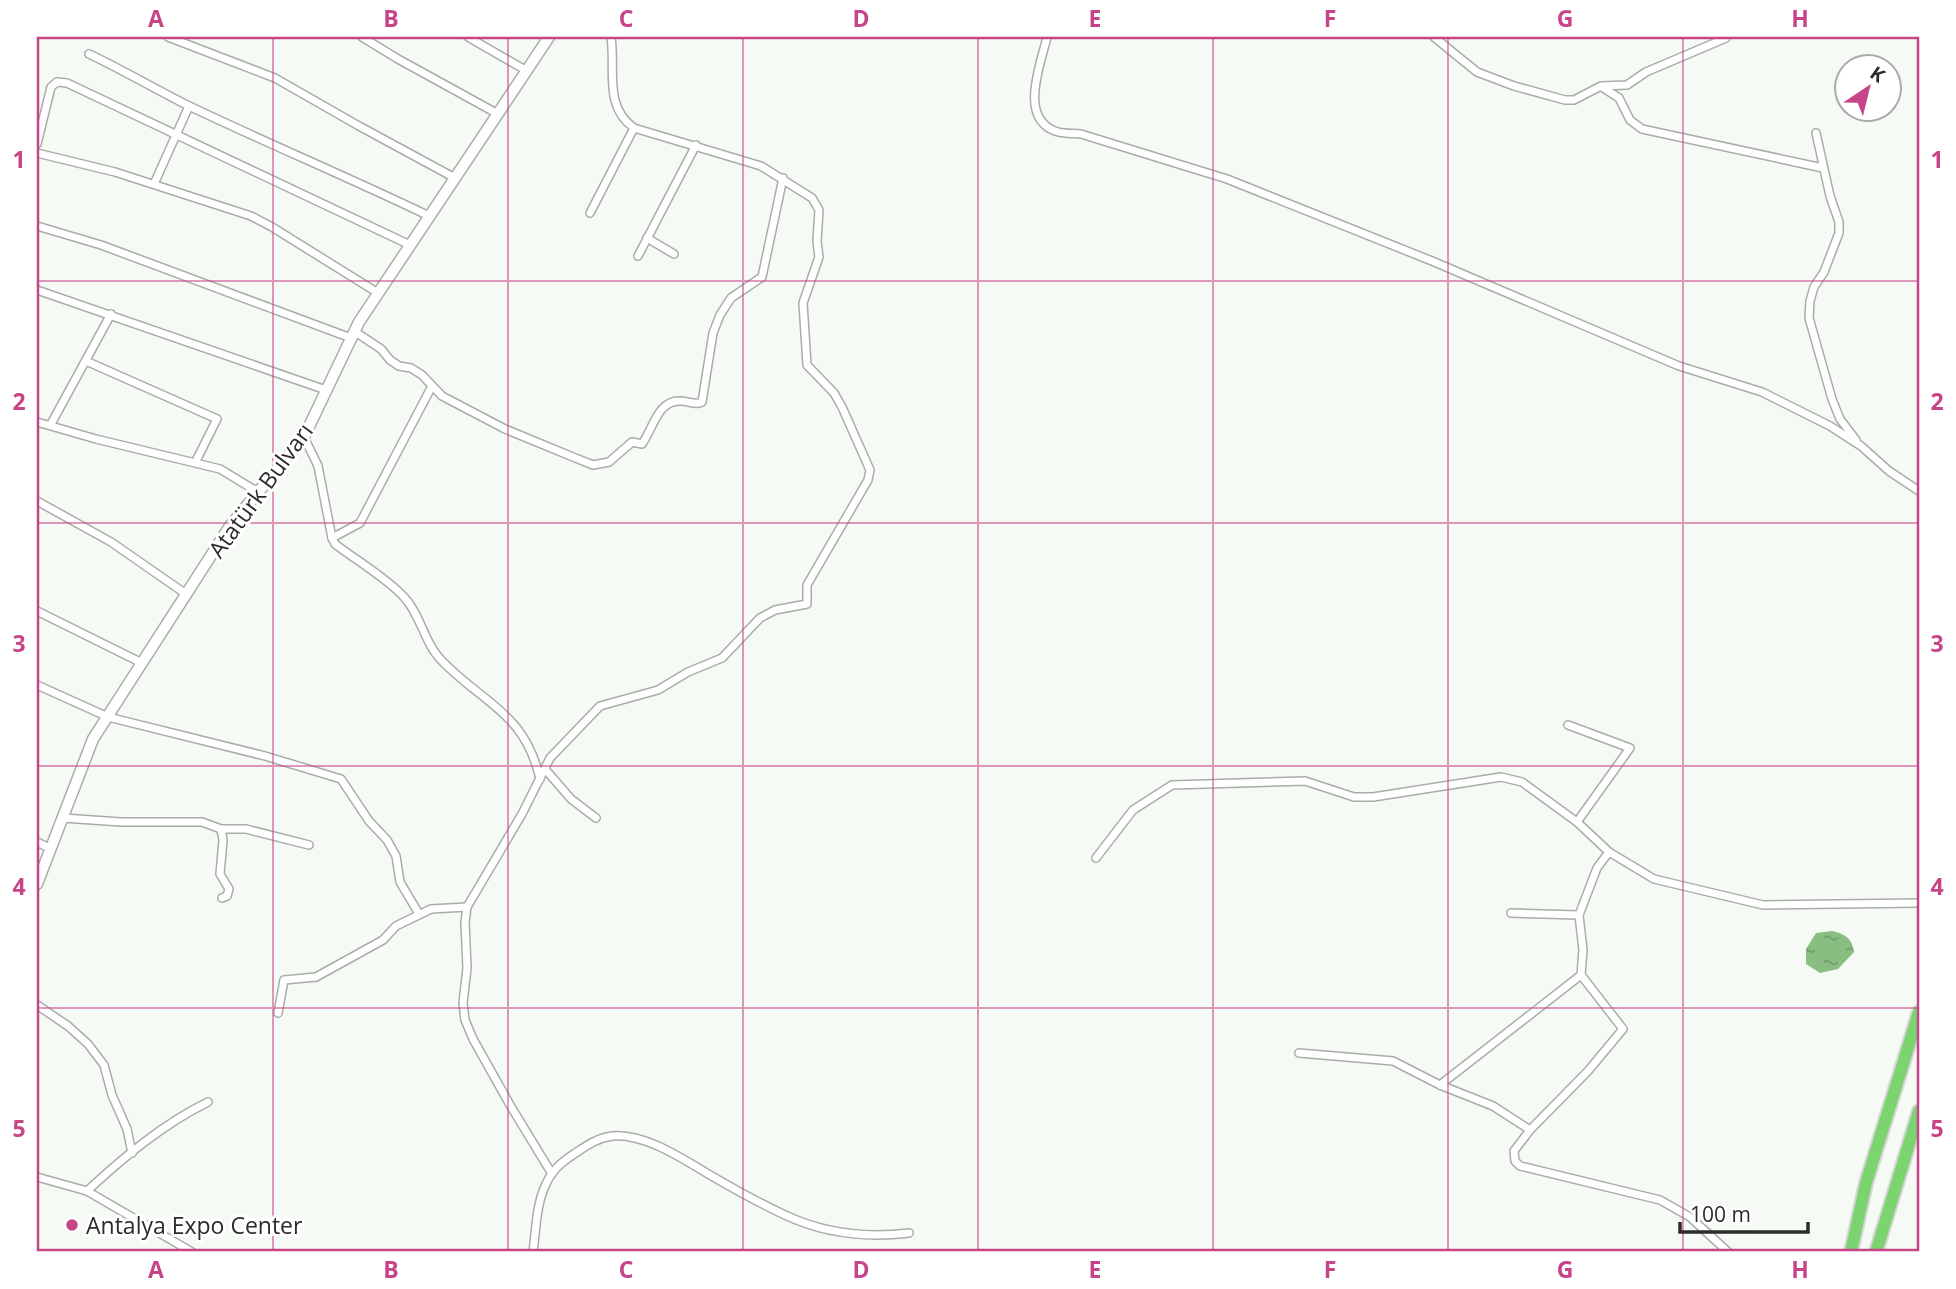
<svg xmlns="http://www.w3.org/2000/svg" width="1956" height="1289" font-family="'Open Sans',sans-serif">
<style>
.water{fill:url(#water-ripples)}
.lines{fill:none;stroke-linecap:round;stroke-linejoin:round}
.street-casing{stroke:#a9ada8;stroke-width:10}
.secondary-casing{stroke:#a9ada8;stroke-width:13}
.highway-casing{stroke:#d5d5d5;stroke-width:16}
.street{stroke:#fff;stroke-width:7}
.secondary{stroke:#fff;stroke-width:10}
.highway{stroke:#7bd470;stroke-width:12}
.grid{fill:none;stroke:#c84489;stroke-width:2;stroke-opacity:0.55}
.poi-dot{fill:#c84489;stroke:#fff;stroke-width:2.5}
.labels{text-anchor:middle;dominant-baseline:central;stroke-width:6;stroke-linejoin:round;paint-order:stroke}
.street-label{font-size:23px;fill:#2b2c2b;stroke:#fff}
.poi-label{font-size:23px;fill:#2b2c2b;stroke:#fff;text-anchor:start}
.neatline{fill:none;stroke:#c84489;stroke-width:2.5}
.grid-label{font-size:23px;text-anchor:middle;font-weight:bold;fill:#c84489}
</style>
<defs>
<pattern id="water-ripples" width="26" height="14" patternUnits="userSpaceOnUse" patternTransform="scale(1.75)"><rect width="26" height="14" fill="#88bf81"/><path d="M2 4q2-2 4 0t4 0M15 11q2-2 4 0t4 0" fill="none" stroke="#6f9b6a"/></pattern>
</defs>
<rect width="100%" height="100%" fill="#f6faf5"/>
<path class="water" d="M1832,931C1845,934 1852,938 1854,952L1838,969L1820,973L1806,964V949L1816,933Z"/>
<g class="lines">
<defs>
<g id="street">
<polyline points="168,37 275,78 359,126 455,178"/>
<polyline points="362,37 398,59 498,114"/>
<polyline points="468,37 527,71"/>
<path d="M1047,37C1041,64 1017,120 1058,132C1065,134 1074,133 1081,134L1227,179L1432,261L1679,366L1762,392L1830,426L1861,446L1889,471L1919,491"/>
<polyline points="1434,37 1477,72 1514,86 1565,100 1574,100 1601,86 1627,85 1646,72 1726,38"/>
<path d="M89,54C123,70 155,89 189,106C269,144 350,178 429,216"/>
<polyline points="1602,87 1619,98 1630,120 1642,129 1823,168"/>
<polyline points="1816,133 1830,196 1839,222 1839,233 1824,272 1814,287 1810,301 1809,318 1832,399 1840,419 1856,440"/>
<polyline points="37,144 51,87 57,82 67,83 410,245"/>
<polyline points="37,153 115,172 251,216 272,227 378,293"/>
<polyline points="154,184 189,106"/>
<polyline points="590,213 634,128"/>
<polyline points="37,226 101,245 351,338"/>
<polyline points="647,238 674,254"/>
<polyline points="638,256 696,145"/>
<polyline points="37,290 326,390"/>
<path d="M354,331L381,349L390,360L399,366L411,368L422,375L442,396L505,429L573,457L593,465L609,462L632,442L642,444C653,429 658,399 681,401C690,401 694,406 702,402L713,333L720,315L731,298L762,277L783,178"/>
<polyline points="86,361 217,419 196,461"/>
<polyline points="37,422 96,439 220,469 258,492"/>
<polyline points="51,424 111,314"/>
<path d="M304,437L318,466L332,538L335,544C357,561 384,576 404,597C421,615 424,643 442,661C485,705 525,713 540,779"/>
<polyline points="37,501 111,542 186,594"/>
<polyline points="332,538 360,523 432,386"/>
<polyline points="37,611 142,663"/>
<polyline points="37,685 108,717 265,756 341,779 369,821 387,840 396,856 400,882 419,914"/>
<polyline points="1568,725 1630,748 1577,822"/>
<polyline points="545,769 571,799 596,818"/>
<polyline points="63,818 121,822 202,822 221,829 246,829 309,845"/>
<polyline points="221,829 223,840 220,874 229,889 227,896 222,898"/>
<polyline points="37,842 51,849"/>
<polyline points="1096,858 1133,810 1172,785 1305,781 1354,797 1373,797 1501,777 1522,782 1577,822 1609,852 1654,879 1763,905 1919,903"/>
<polyline points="1511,913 1579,915"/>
<polyline points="37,1005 68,1026 88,1044 104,1065 112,1095 127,1129 132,1153"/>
<polyline points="278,1013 284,980 316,977 383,940 396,926 431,909 467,907"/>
<polyline points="1299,1053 1393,1061 1440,1085 1493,1106 1530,1130 1588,1071 1623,1029 1581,975"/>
<polyline points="1440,1085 1581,975 1583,950 1579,915 1597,868 1609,852"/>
<polyline points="1530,1130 1514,1151 1515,1161 1520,1166 1660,1200 1690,1217 1728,1252"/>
<path d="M552,1174L510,1105L473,1039L465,1020L463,1003L467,968L465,922L467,907L522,814L550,758L600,706L658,690L688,672L722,658L760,618L775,610L807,604V585L868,480L870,470L842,407L834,393L807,365L803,303L819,257L817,241L819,210L812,198L761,166L634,128C603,106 616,69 611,37"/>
<polyline points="37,1177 87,1191 192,1252"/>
<path d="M87,1191C124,1157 163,1124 208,1102"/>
<path d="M533,1252C536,1231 536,1204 546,1184C552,1170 562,1162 574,1154C586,1146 597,1138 612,1136C645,1133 683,1159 710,1175C734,1189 759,1203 785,1215C825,1234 866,1238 909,1233"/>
</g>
<polyline id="secondary" points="37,884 93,739 230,526 304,437 359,322 549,37"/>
<g id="highway">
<polyline points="1851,1252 1866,1183 1919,1012"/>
<polyline points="1876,1252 1919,1111"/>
</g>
</defs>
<use href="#street" class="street-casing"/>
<use href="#secondary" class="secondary-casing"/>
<use href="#highway" class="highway-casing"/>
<use href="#street" class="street"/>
<use href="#secondary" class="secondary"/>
<use href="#highway" class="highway"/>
</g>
<path class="grid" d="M273,37V1252M508,37V1252M743,37V1252M978,37V1252M1213,37V1252M1448,37V1252M1683,37V1252M37,281H1919M37,523H1919M37,766H1919M37,1008H1919"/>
<circle class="poi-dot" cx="72" cy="1225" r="7"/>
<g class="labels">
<g class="street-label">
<text transform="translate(260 490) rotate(-54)">Atatürk Bulvarı</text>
</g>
<g class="poi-label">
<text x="86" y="1225">Antalya Expo Center</text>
</g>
</g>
<rect width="1956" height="1289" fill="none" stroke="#ffffff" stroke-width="77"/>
<g transform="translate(1868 88) rotate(35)"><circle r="33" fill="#ffffff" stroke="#aaabaa" stroke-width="2"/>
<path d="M0-5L12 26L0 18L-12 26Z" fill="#c84489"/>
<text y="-10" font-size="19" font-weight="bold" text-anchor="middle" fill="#2b2c2b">K</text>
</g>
<path d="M1680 1222v10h128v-10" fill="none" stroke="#2b2c2b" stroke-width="3.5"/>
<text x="1690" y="1222" font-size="21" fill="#2b2c2b" stroke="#ffffff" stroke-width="5" paint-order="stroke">100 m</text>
<rect x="38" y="38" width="1880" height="1212" class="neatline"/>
<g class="grid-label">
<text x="156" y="27">A</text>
<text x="391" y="27">B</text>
<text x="626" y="27">C</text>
<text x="861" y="27">D</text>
<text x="1095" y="27">E</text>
<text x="1330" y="27">F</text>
<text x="1565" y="27">G</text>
<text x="1800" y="27">H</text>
<text x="19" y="168">1</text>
<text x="1937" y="168">1</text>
<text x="19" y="410">2</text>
<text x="1937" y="410">2</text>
<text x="19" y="652">3</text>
<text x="1937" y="652">3</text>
<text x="19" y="895">4</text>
<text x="1937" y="895">4</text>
<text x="19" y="1137">5</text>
<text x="1937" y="1137">5</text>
<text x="156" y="1278">A</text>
<text x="391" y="1278">B</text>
<text x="626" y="1278">C</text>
<text x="861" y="1278">D</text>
<text x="1095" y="1278">E</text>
<text x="1330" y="1278">F</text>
<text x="1565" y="1278">G</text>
<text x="1800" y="1278">H</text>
</g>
</svg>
